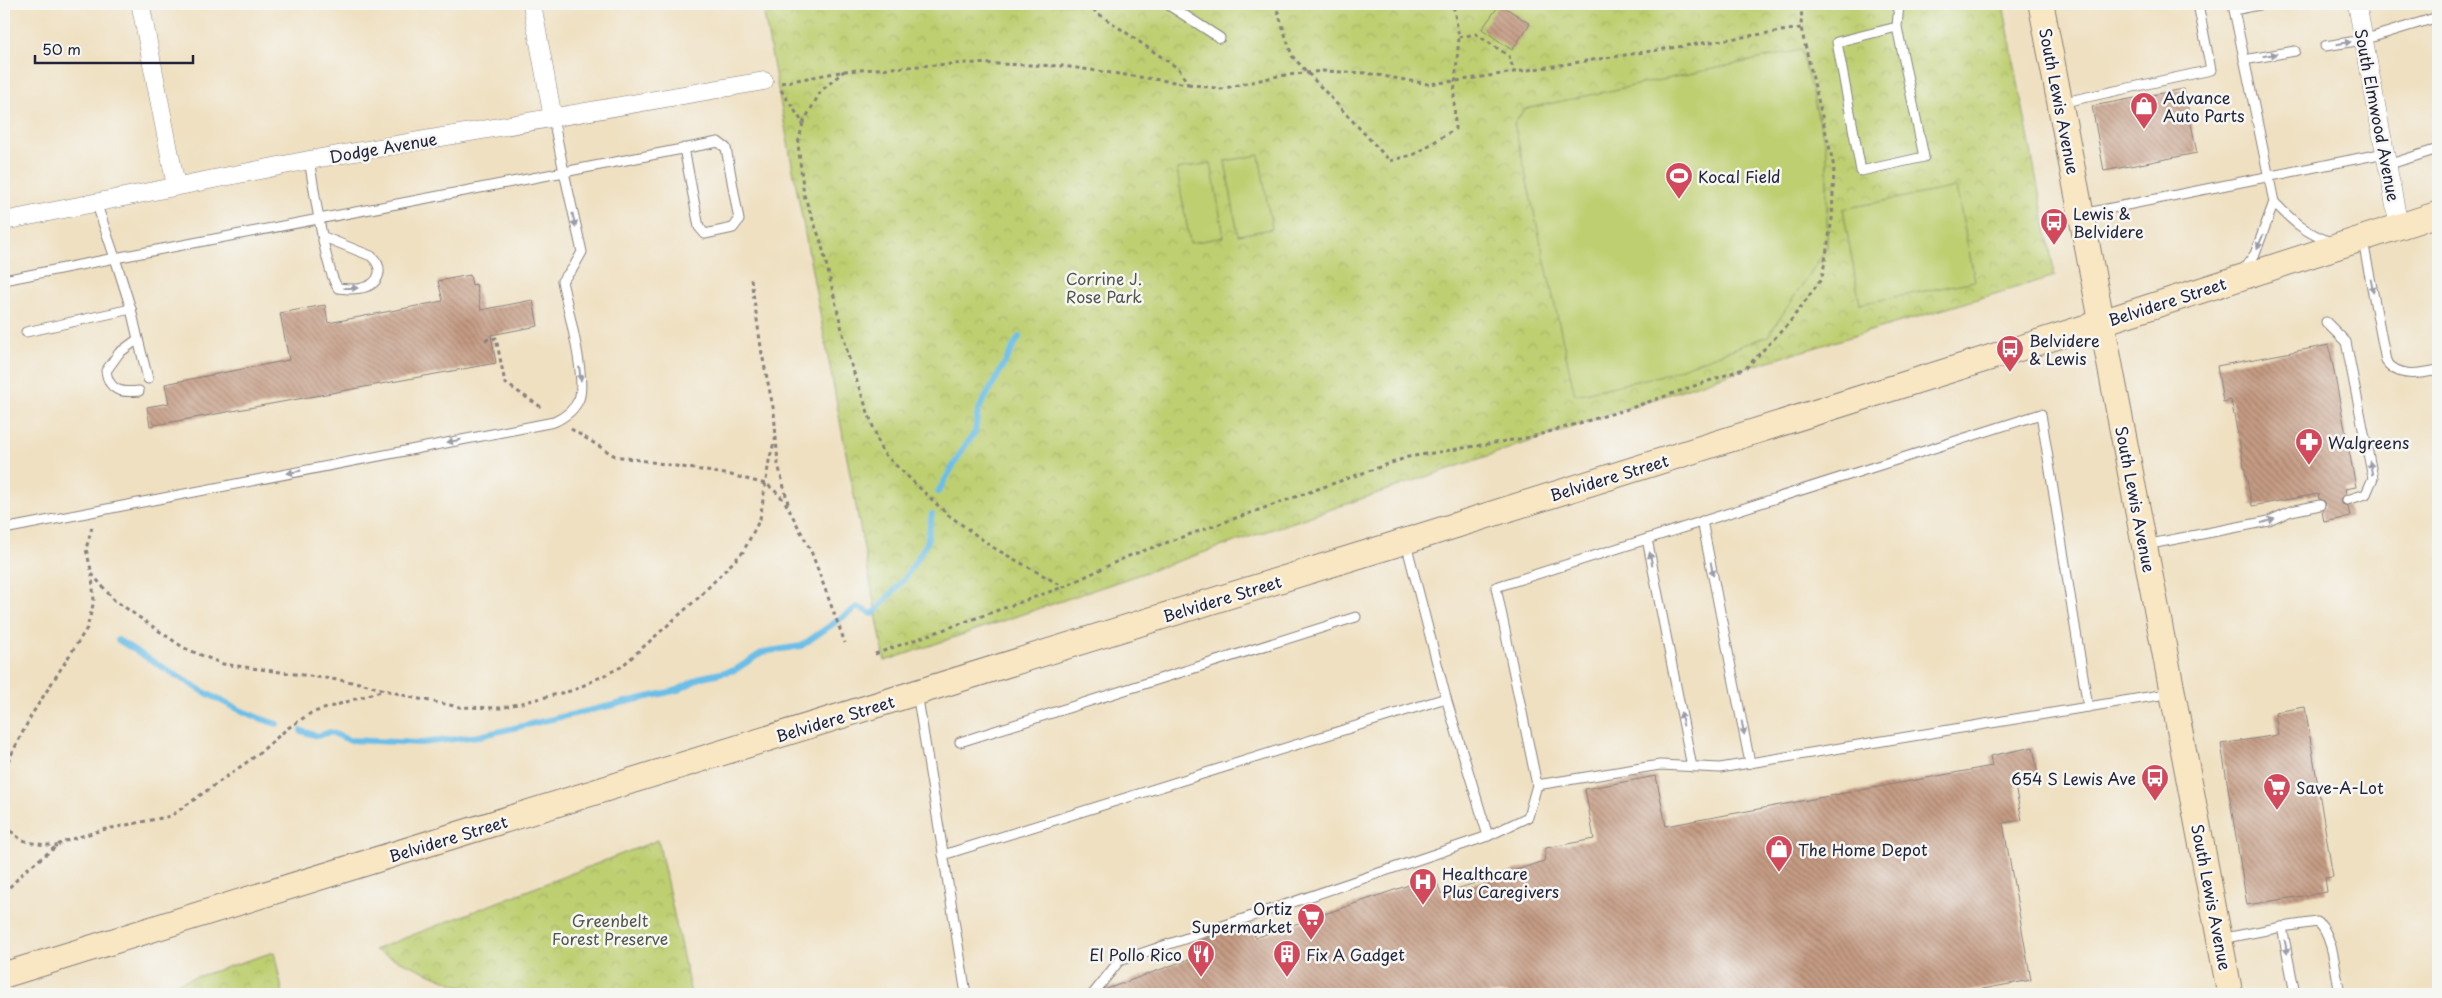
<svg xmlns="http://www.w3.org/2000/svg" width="2442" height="998" font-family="'Playpen Sans',sans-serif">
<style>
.park{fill:url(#park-crowns);stroke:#707856}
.pitch{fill:#becf71;stroke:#707856}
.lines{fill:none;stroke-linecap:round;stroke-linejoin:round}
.stream{stroke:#6bbee7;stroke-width:6}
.building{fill:url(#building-back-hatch)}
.lane-casing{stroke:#88817e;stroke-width:11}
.street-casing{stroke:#88817e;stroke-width:19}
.secondary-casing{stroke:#88817e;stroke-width:27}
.path{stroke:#88817e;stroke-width:3;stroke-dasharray:4 4;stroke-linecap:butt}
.lane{stroke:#fff;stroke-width:9}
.street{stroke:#fff;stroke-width:18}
.secondary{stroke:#f9e7c3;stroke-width:25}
.oneway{fill:#9c9ca7}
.labels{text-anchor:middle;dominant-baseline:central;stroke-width:5;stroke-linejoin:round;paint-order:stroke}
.poi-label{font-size:16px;fill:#22223b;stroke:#f6f6f2;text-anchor:start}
.street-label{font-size:16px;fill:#22223b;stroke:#f6f6f2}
.park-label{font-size:16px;fill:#51564b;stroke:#f6f6f2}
</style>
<defs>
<pattern id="park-crowns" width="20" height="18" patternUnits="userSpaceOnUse" patternTransform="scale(1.25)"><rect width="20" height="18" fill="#becf71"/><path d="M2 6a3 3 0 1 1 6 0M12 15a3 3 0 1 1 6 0" fill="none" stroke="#a3b163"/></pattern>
<pattern id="building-back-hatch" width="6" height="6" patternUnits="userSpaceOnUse" patternTransform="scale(1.25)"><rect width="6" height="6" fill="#c59b83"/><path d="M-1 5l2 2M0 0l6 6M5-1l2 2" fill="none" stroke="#a07e6c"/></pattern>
</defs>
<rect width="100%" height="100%" fill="#f6f6f2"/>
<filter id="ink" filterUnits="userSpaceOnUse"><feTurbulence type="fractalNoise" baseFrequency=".02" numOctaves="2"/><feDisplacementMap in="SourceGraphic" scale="10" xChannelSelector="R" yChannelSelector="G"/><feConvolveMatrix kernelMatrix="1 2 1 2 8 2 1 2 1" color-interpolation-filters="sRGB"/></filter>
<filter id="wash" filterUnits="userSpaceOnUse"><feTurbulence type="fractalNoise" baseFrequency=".0096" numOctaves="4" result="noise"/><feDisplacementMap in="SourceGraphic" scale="20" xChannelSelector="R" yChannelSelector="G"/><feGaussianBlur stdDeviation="1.12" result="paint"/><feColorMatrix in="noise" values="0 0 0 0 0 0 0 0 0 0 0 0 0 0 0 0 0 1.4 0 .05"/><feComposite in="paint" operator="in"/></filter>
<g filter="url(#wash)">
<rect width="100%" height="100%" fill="#efe0c1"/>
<g class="park">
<polygon points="762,4 2003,4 2055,276 1746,368 885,661"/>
<polygon points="658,840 691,994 478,994 374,950"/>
<polygon points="274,952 283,994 143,994"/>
</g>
<g class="pitch">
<polygon points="1801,50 1827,152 1827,248 1768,336 1663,375 1575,395 1514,123 1525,109"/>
<polygon points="1259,155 1272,229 1238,235 1225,161"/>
<polygon points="1211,163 1224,237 1190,243 1177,169"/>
<polygon points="1956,187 1975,281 1860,304 1843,209"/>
</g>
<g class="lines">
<g class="stream">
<polyline points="938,492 963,449 975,432 978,411 1019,337"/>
<path d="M118,640C169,670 220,707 277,724"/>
<polyline points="301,731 318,736 330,732 349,740 422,743 479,736 678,690 702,677 735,670 763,652 801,646 857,607 873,614 905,578 927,543 932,514"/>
</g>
</g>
<g id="blocks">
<g class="building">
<polygon points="1500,4 1530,24 1512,50 1482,29"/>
<polygon points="2184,89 2197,153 2104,171 2092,106"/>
<polygon points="470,275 472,285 476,284 481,310 533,300 538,326 491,335 496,363 150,426 147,407 169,403 165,384 289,360 280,313 325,305 328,323 443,301 438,281"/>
<polygon points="2329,345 2356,487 2345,489 2346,494 2341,499 2342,504 2348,506 2350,517 2324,522 2322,511 2326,504 2324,501 2319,499 2318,494 2252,506 2231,400 2223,402 2217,366"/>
<polygon points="2305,707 2333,877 2325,878 2327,892 2247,905 2221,744 2278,735 2275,712"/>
<polygon points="2033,747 2039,781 2015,786 2022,820 2003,823 2031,980 1956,994 1101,994 1104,990 1203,954 1199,941 1234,928 1251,924 1255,938 1435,876 1441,894 1544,861 1546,848 1594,839 1585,789 1656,776 1666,826 1992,766 1990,756"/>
</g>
</g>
</g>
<g filter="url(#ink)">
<use href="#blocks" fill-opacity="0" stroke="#88817e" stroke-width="1"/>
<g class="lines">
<defs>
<g id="lane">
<polyline points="1167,4 1220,38"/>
<path d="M2264,4L2234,10L2274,202C2293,222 2306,233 2331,242"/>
<polyline points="1897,27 1837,42 1861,171 1924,157 1897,27 1899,4"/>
<polyline points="2325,46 2363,40 2438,17"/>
<polyline points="2244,60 2295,51"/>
<polyline points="2060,103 2211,70 2198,4"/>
<path d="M309,160C314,186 325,271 338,288C346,289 354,290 362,288C380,284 385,268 371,256L324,237"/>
<polyline points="2387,165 2438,149"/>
<polyline points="2082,214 2385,153"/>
<path d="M2363,241L2386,361C2398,378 2419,374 2438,370"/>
<polyline points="2243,270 2255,254 2274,202"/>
<polyline points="4,280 115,258 96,202"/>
<path d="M131,309L138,339L119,353L106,371C109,391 121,393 139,391"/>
<polyline points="2326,322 2346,342 2373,478 2366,494 2347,500"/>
<polyline points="26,332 131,309 115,258 564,172 553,118"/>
<polyline points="138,339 148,379"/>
<polyline points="1702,521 1750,763"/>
<path d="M4,529L554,422C565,417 574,411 579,399C587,378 567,306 562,281L573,268L582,252L564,172C615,162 667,152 718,142L726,148L739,220L733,228L705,234L699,227L684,148"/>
<polyline points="1647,539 1692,767"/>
<polyline points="1406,543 1446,698 1488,836"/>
<polyline points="2145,545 2269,521 2291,511 2320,505"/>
<polyline points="917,693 966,994"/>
<polyline points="960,742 1356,617"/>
<polyline points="1537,785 1496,587 2041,414 2088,707"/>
<polyline points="943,855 1446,698"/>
<path d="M2282,927L2317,922C2333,932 2336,975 2340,994"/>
<polyline points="2220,939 2282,927 2295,994"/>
<polyline points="1093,994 1119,961 1488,836 1528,817 1537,785 1660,765 1720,768 2172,693"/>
</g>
<g id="street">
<polyline points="532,4 553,118"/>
<polyline points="2357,4 2399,227"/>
<polyline points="141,7 176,186"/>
<polyline points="4,221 309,160 764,81"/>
</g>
<g id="secondary">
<polyline points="2041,4 2230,994"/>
<polyline points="4,975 1406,541 2103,322 2438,214"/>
</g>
</defs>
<use href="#lane" class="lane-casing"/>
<use href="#street" class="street-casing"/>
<use href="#secondary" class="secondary-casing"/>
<g class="path">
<polyline points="1272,4 1278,12 1292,56 1390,161 1415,154 1455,129 1454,95 1459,37 1453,4"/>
<polyline points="1459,37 1476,34 1509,56 1514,72"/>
<polyline points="781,83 845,71 967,63 1063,66 1188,84 1179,69 1096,12 1088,4"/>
<polyline points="1188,84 1221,89 1278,76 1323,71 1366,73 1428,84 1456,81 1801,28 1802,4"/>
<polyline points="781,90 803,123 798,144 804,195 821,242 849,359 882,452 947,514 994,548 1064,587 1126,557 1408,457 1531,437 1625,410 1746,368 1789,323 1822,278 1832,219 1834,167 1801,28"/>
<polyline points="803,123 821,91 844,71"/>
<polyline points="751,279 762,354 774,412 778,464 789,507"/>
<polyline points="485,340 496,338 505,383 544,409"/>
<polyline points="571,429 615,456 731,475 766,484 773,489 784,500 811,551 845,643"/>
<polyline points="92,527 86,549 92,574 114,600 184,648 223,664 360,683 414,698 460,707 501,708 574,690 621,667 698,598 743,552 760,519 769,461 776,435"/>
<polyline points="875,654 1063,587"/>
<polyline points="4,769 32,714 87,628 94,601 92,575"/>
<polyline points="4,816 6,824 4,833"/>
<path d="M6,824C19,845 34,843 57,846"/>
<polyline points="4,893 27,869 62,842 102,830 171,816 257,755 288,728 311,713 384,690"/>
</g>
<use href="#lane" class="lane"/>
<use href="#street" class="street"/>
<use href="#secondary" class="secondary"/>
</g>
<defs><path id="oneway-solid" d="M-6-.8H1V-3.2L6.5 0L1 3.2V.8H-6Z" transform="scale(1.25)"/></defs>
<g class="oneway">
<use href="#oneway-solid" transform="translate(2344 43) rotate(-9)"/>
<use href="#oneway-solid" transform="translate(2270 55) rotate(-10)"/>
<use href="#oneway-solid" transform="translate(574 220) rotate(77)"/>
<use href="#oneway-solid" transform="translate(2260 242) rotate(114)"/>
<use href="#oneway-solid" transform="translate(2372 286) rotate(79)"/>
<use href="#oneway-solid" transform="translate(351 288)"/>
<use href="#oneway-solid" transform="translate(580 374) rotate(83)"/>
<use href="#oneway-solid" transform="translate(454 441) rotate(169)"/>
<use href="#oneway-solid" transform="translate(2371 468) rotate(-101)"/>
<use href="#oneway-solid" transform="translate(294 472) rotate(169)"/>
<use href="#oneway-solid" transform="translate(2268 521) rotate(-17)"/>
<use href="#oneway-solid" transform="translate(1651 559) rotate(-101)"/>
<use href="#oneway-solid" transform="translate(1712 569) rotate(79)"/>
<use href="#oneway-solid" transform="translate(1682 719) rotate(-101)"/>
<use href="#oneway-solid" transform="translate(1743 728) rotate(79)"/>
<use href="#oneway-solid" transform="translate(2286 947) rotate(79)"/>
</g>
</g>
<defs>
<symbol id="shop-pin" viewBox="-11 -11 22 30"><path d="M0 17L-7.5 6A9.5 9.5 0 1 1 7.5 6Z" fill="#d1495b" stroke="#f6f6f2"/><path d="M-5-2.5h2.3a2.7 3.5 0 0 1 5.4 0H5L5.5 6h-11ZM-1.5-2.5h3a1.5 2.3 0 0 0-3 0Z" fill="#fff"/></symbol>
<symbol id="stadium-pin" viewBox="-11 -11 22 30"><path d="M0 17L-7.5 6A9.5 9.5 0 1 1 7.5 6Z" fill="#d1495b" stroke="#f6f6f2"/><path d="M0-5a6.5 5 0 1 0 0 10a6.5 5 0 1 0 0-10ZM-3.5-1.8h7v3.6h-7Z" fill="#fff"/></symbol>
<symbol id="bus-pin" viewBox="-11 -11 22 30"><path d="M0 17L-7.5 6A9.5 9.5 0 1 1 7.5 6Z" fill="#d1495b" stroke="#f6f6f2"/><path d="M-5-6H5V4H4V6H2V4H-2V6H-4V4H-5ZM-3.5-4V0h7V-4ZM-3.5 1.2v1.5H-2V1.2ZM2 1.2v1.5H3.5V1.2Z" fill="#fff"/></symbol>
<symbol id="pharmacy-pin" viewBox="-11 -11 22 30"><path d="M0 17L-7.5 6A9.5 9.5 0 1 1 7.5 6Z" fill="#d1495b" stroke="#f6f6f2"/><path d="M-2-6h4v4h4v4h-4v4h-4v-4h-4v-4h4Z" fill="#fff"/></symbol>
<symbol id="supermarket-pin" viewBox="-11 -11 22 30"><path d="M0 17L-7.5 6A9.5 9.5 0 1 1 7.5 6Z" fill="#d1495b" stroke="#f6f6f2"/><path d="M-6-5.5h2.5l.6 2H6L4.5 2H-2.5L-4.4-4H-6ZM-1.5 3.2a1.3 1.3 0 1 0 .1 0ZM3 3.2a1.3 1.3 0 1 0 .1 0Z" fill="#fff"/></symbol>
<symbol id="hospital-pin" viewBox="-11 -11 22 30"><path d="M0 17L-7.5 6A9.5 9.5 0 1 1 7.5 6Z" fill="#d1495b" stroke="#f6f6f2"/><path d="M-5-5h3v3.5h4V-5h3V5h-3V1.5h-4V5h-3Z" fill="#fff"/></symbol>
<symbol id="restaurant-pin" viewBox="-11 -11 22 30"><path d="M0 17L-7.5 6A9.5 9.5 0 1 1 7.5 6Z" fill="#d1495b" stroke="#f6f6f2"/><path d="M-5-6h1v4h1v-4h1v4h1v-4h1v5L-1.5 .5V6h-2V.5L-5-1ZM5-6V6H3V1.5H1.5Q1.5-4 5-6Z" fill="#fff"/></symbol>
<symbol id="building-pin" viewBox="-11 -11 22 30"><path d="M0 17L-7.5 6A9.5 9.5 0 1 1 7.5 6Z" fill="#d1495b" stroke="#f6f6f2"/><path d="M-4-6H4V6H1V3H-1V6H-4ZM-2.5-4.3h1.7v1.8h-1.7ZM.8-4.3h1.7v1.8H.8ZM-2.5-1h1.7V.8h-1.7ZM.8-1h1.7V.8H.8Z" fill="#fff"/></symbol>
</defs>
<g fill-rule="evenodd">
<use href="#shop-pin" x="2128" y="90" width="32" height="43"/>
<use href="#stadium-pin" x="1663" y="160" width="32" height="43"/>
<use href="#bus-pin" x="2038" y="206" width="32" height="43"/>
<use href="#bus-pin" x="1994" y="333" width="32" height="43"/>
<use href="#pharmacy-pin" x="2293" y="426" width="32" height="43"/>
<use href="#bus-pin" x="2139" y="762" width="32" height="43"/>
<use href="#supermarket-pin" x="2261" y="771" width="32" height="43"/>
<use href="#shop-pin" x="1763" y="833" width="32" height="43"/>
<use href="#hospital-pin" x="1407" y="866" width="32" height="43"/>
<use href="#supermarket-pin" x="1295" y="901" width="32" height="43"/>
<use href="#restaurant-pin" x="1185" y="938" width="32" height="43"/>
<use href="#building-pin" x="1271" y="938" width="32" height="43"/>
</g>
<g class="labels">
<g class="poi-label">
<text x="2163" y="97">Advance<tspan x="2163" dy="18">Auto Parts</tspan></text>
<text x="1698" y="176">Kocal Field</text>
<text x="2073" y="213">Lewis &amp;<tspan x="2073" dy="18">Belvidere</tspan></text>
<text x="2029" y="340">Belvidere<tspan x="2029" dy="18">&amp; Lewis</tspan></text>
<text x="2328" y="442">Walgreens</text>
<text x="2136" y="778" text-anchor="end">654 S Lewis Ave</text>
<text x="2296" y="787">Save-A-Lot</text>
<text x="1798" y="849">The Home Depot</text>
<text x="1442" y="873">Healthcare<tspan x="1442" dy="18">Plus Caregivers</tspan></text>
<text x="1292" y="908" text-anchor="end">Ortiz<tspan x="1292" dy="18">Supermarket</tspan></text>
<text x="1182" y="954" text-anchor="end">El Pollo Rico</text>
<text x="1306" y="954">Fix A Gadget</text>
</g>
<g class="street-label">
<text transform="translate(2060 101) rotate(79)">South Lewis Avenue</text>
<text transform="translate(2378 115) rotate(79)">South Elmwood Avenue</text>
<text transform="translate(383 147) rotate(-10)">Dodge Avenue</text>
<text transform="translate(2167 301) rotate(-18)">Belvidere Street</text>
<text transform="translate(1609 477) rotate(-17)">Belvidere Street</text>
<text transform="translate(2136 499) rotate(79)">South Lewis Avenue</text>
<text transform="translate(1222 598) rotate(-17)">Belvidere Street</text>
<text transform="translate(835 718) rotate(-17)">Belvidere Street</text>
<text transform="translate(448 838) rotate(-17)">Belvidere Street</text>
<text transform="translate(2212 897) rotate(79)">South Lewis Avenue</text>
</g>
<g class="park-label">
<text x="1104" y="278">Corrine J.<tspan x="1104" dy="18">Rose Park</tspan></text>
<text x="610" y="920">Greenbelt<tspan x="610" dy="18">Forest Preserve</tspan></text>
</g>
</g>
<rect width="2442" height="998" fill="none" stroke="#f6f6f2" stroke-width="20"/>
<path d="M35 55v8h158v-8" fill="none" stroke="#22223b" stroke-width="2.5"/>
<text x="42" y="55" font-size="15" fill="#22223b" stroke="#f6f6f2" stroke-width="4" paint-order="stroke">50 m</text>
</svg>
